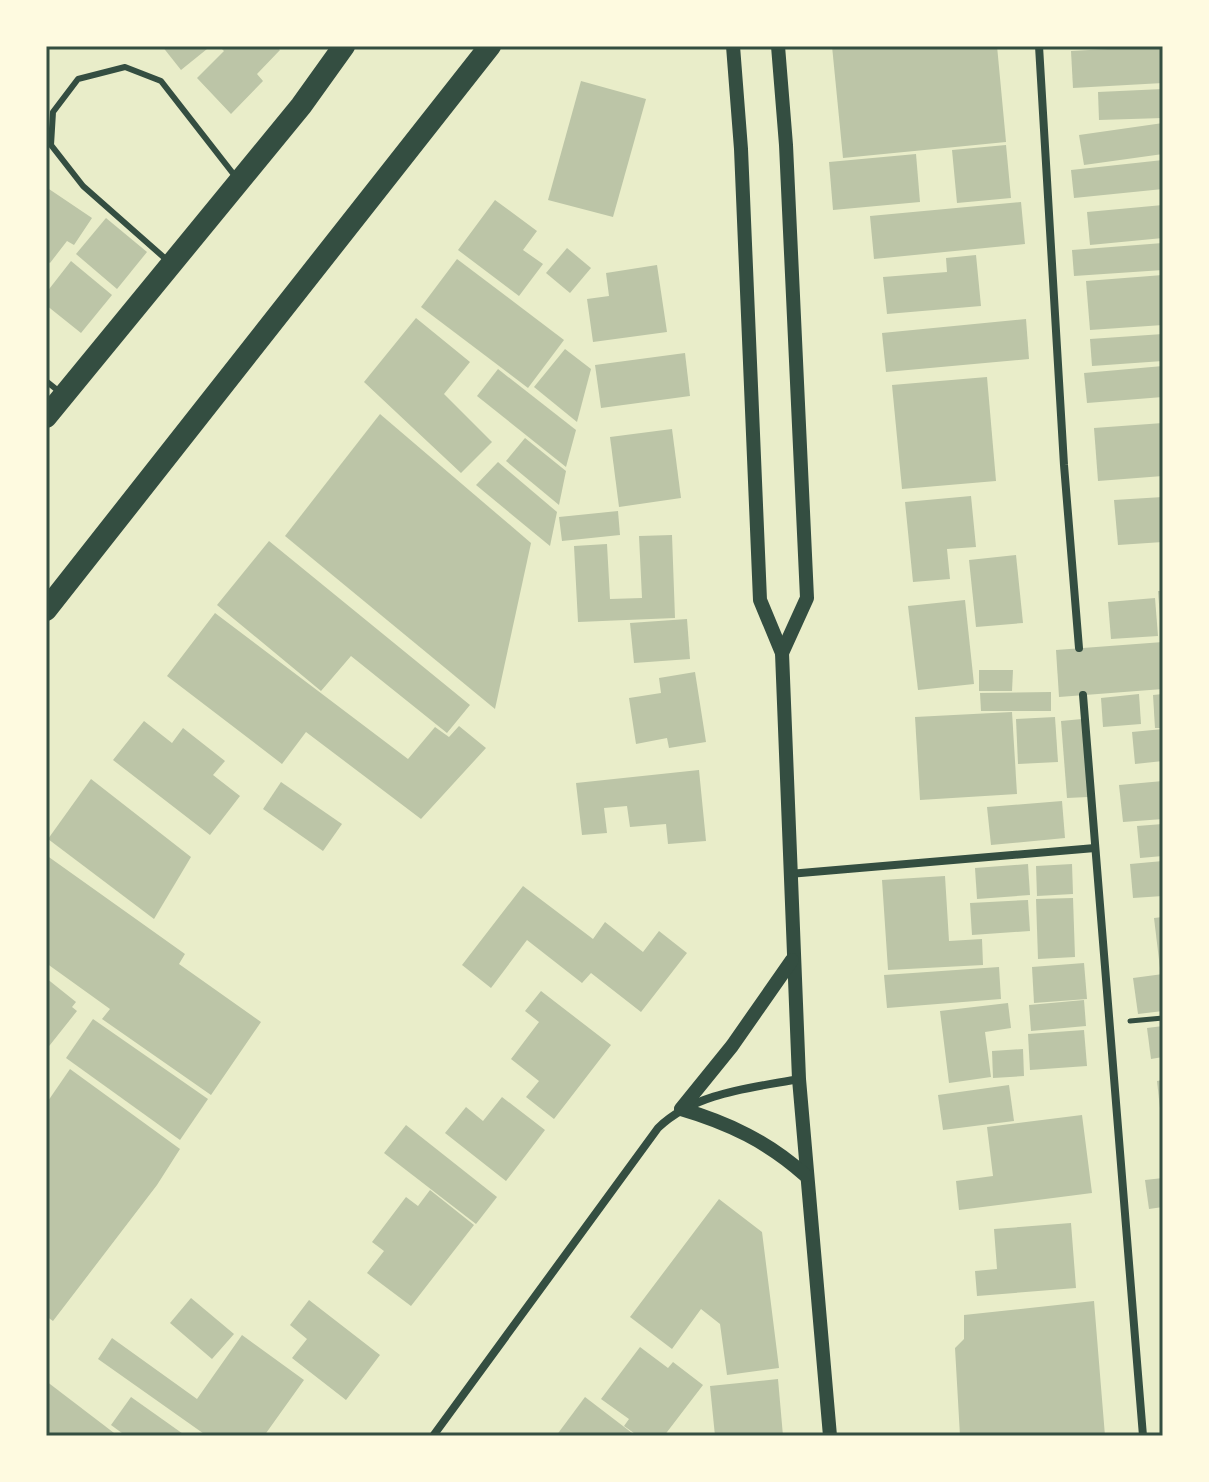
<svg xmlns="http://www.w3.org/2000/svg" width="1209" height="1482" font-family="'IBM Plex Serif',serif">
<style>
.building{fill:#bcc5a7}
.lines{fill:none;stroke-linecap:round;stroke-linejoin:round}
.path{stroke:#344e41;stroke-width:5}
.service{stroke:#344e41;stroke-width:6}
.minor{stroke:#344e41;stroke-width:8}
.tertiary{stroke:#344e41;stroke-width:14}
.trunk{stroke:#344e41;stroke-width:22}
.neatline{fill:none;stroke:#344e41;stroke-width:3}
</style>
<rect width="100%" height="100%" fill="#e9edc9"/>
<g class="building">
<polygon points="162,46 204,46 207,49 181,70"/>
<polygon points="219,46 276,46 280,50 257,74 263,81 231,114 197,78 224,51"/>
<polygon points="832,46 997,46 1006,142 843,158"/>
<polygon points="1163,46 1163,83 1073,88 1071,51"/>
<polygon points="581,81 646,99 613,217 548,200"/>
<polygon points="1163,89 1163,118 1099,120 1098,92"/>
<polygon points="1163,123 1163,154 1084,165 1079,135"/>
<polygon points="1006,145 1011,198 957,203 952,150"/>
<polygon points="916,154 920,202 833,210 829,162"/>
<polygon points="1163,160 1163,189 1074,198 1071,170"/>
<polygon points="46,187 92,218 74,245 67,241 50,263 46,260"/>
<polygon points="495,200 537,231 523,250 543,264 519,296 458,250"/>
<polygon points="1021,202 1025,244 874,259 870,216"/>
<polygon points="1163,205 1163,238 1090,245 1087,212"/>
<polygon points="106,218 147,252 117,289 76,254"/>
<polygon points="1163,243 1163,270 1074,276 1072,250"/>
<polygon points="567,248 591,268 570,293 546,273"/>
<polygon points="976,255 981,306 887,314 883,277 947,272 946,258"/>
<polygon points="457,259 564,340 528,388 421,307"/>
<polygon points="71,261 112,295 81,333 46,305 46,293"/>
<polygon points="657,265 667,332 593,342 587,299 609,296 606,273"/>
<polygon points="1163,275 1163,325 1090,330 1086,281"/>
<polygon points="416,318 470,362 444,394 492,442 461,473 364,382"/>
<polygon points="1026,319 1029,359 886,372 882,333"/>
<polygon points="1163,334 1163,361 1092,366 1090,339"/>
<polygon points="565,349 591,369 577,422 534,387"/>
<polygon points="685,353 690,396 601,408 595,365"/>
<polygon points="1163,366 1163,397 1087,403 1084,373"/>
<polygon points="498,369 576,430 566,467 477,396"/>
<polygon points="987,377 996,481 902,489 892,385"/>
<polygon points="380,414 531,543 495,709 285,536"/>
<polygon points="1163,423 1163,476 1098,481 1094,428"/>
<polygon points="672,429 681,498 619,507 610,437"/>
<polygon points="525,438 566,471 559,505 506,461"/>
<polygon points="498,462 557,512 550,546 476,485"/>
<polygon points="971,496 976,547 947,549 950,579 913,582 905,502"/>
<polygon points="1163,497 1163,542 1118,545 1114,500"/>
<polygon points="618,511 620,535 562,541 559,517"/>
<polygon points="672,535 675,618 578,622 574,546 607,544 610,599 642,598 639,536"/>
<polygon points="269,541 470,705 447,733 351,656 321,691 217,605"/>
<polygon points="1016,555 1023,623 976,627 969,560"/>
<polygon points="1158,591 1163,591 1163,631 1161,631"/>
<polygon points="1155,598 1158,636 1111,639 1108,602"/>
<polygon points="965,600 974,684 918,690 908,606"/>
<polygon points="215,613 408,759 435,727 449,737 459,726 486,748 421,819 306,732 282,764 167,676"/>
<polygon points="687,619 690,659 634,663 630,623"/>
<polygon points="1163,642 1163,689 1059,697 1056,650"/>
<polygon points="979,670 1013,670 1012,691 979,691"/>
<polygon points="695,672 706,742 669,748 667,738 636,744 629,698 661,693 659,678"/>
<polygon points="1051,692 1051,711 981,711 980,693"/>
<polygon points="1139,694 1141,724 1103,727 1101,698"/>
<polygon points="1163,694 1163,728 1155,728 1153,695"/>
<polygon points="1012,712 1017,794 920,800 915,717"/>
<polygon points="1055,717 1058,762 1018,764 1016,719"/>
<polygon points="1082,719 1088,797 1067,798 1061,721"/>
<polygon points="144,721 172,743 183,728 225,761 213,775 240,796 210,835 113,760"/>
<polygon points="1163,729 1163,761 1135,764 1132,732"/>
<polygon points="699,770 706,841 668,844 666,824 630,827 627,806 604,808 607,833 582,835 576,783"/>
<polygon points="91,779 191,857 154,919 48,839"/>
<polygon points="1163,781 1163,819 1123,822 1119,785"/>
<polygon points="281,782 342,824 323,851 263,809"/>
<polygon points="1062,801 1065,838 991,845 987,807"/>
<polygon points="1163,824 1163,856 1140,858 1137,826"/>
<polygon points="46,855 185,954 179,964 261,1022 211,1095 102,1019 110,1009 46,963"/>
<polygon points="1163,861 1163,896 1133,898 1130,864"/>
<polygon points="1028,864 1030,895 977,899 975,868"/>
<polygon points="1072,864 1073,894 1037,896 1036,866"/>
<polygon points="945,876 949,941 982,939 983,965 888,970 882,880"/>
<polygon points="523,886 593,939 605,922 643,952 659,931 687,953 641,1012 591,973 582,983 527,940 491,988 462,965"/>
<polygon points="1073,898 1075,957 1038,959 1036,899"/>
<polygon points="1028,900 1030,931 972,935 970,903"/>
<polygon points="1163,917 1163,968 1160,968 1154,918"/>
<polygon points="1084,963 1087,999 1034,1003 1032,967"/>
<polygon points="999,967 1001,999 887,1008 884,975"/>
<polygon points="1163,974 1163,1011 1138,1014 1133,978"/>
<polygon points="46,978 76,1002 72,1007 77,1011 46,1050"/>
<polygon points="541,991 611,1045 554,1119 526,1097 539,1081 511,1059 539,1022 525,1011"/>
<polygon points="1084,1000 1086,1026 1031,1031 1029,1005"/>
<polygon points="1008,1003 1011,1028 985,1032 991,1077 949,1083 940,1011"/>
<polygon points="93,1019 208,1099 180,1140 66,1058"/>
<polygon points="1163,1026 1163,1057 1151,1059 1147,1028"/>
<polygon points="1084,1030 1087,1066 1030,1070 1028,1034"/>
<polygon points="1023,1049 1024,1076 993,1078 992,1051"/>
<polygon points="70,1069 180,1149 157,1185 53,1321 46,1316 46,1099 48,1101"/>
<polygon points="1163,1080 1163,1117 1161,1117 1157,1081"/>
<polygon points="1009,1085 1014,1121 943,1130 938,1095"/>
<polygon points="502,1097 545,1130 506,1181 445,1133 466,1107 483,1121"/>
<polygon points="1082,1115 1092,1193 959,1210 956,1181 993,1176 987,1127"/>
<polygon points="406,1125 497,1197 476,1224 384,1153"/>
<polygon points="1163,1178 1163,1207 1149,1209 1145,1180"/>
<polygon points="430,1190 474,1225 411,1306 367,1273 384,1251 372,1242 406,1197 418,1206"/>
<polygon points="719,1199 762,1232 779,1368 727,1375 720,1324 701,1309 672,1349 630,1317"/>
<polygon points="1071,1223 1076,1288 977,1296 975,1271 997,1269 994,1229"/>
<polygon points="191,1298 234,1334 212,1359 170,1323"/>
<polygon points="309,1300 380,1355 346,1400 292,1358 307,1339 290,1325"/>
<polygon points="1094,1301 1105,1436 960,1436 955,1348 964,1339 964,1315"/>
<polygon points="242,1335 304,1380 264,1436 207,1436 98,1359 112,1338 197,1399"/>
<polygon points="640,1347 668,1368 673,1362 703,1385 664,1436 638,1436 624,1426 629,1419 601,1399"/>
<polygon points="778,1379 783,1436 715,1436 710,1386"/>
<polygon points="46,1381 118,1436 46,1436"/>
<polygon points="131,1397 186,1436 126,1436 111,1425"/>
<polygon points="585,1397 636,1436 556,1436"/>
</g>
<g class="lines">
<polyline class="path" points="1130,1021 1163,1018"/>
<g class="service">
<polyline points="168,261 83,186 51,145 53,112 78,79 125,67 161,81 235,176"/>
<polyline points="46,381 61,393"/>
</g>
<g class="minor">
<polyline points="1039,46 1064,465 1079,648"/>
<polyline points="1083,695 1143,1436"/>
<polyline points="789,874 1095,848"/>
<path d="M433,1436L658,1128C694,1093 750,1088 799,1079"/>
</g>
<g class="tertiary">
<polyline points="733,46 741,149 760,600 782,653 799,1079 830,1436"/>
<polyline points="778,46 786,145 807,598 782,653"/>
<path d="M792,960L732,1046L681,1109C729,1123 768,1142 805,1175"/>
</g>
<g class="trunk">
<polyline points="46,417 301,106 344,46"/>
<polyline points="46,610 490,46"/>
</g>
</g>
<rect width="1209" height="1482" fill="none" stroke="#fefae0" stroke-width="96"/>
<rect x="48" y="48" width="1113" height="1386" class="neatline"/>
</svg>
